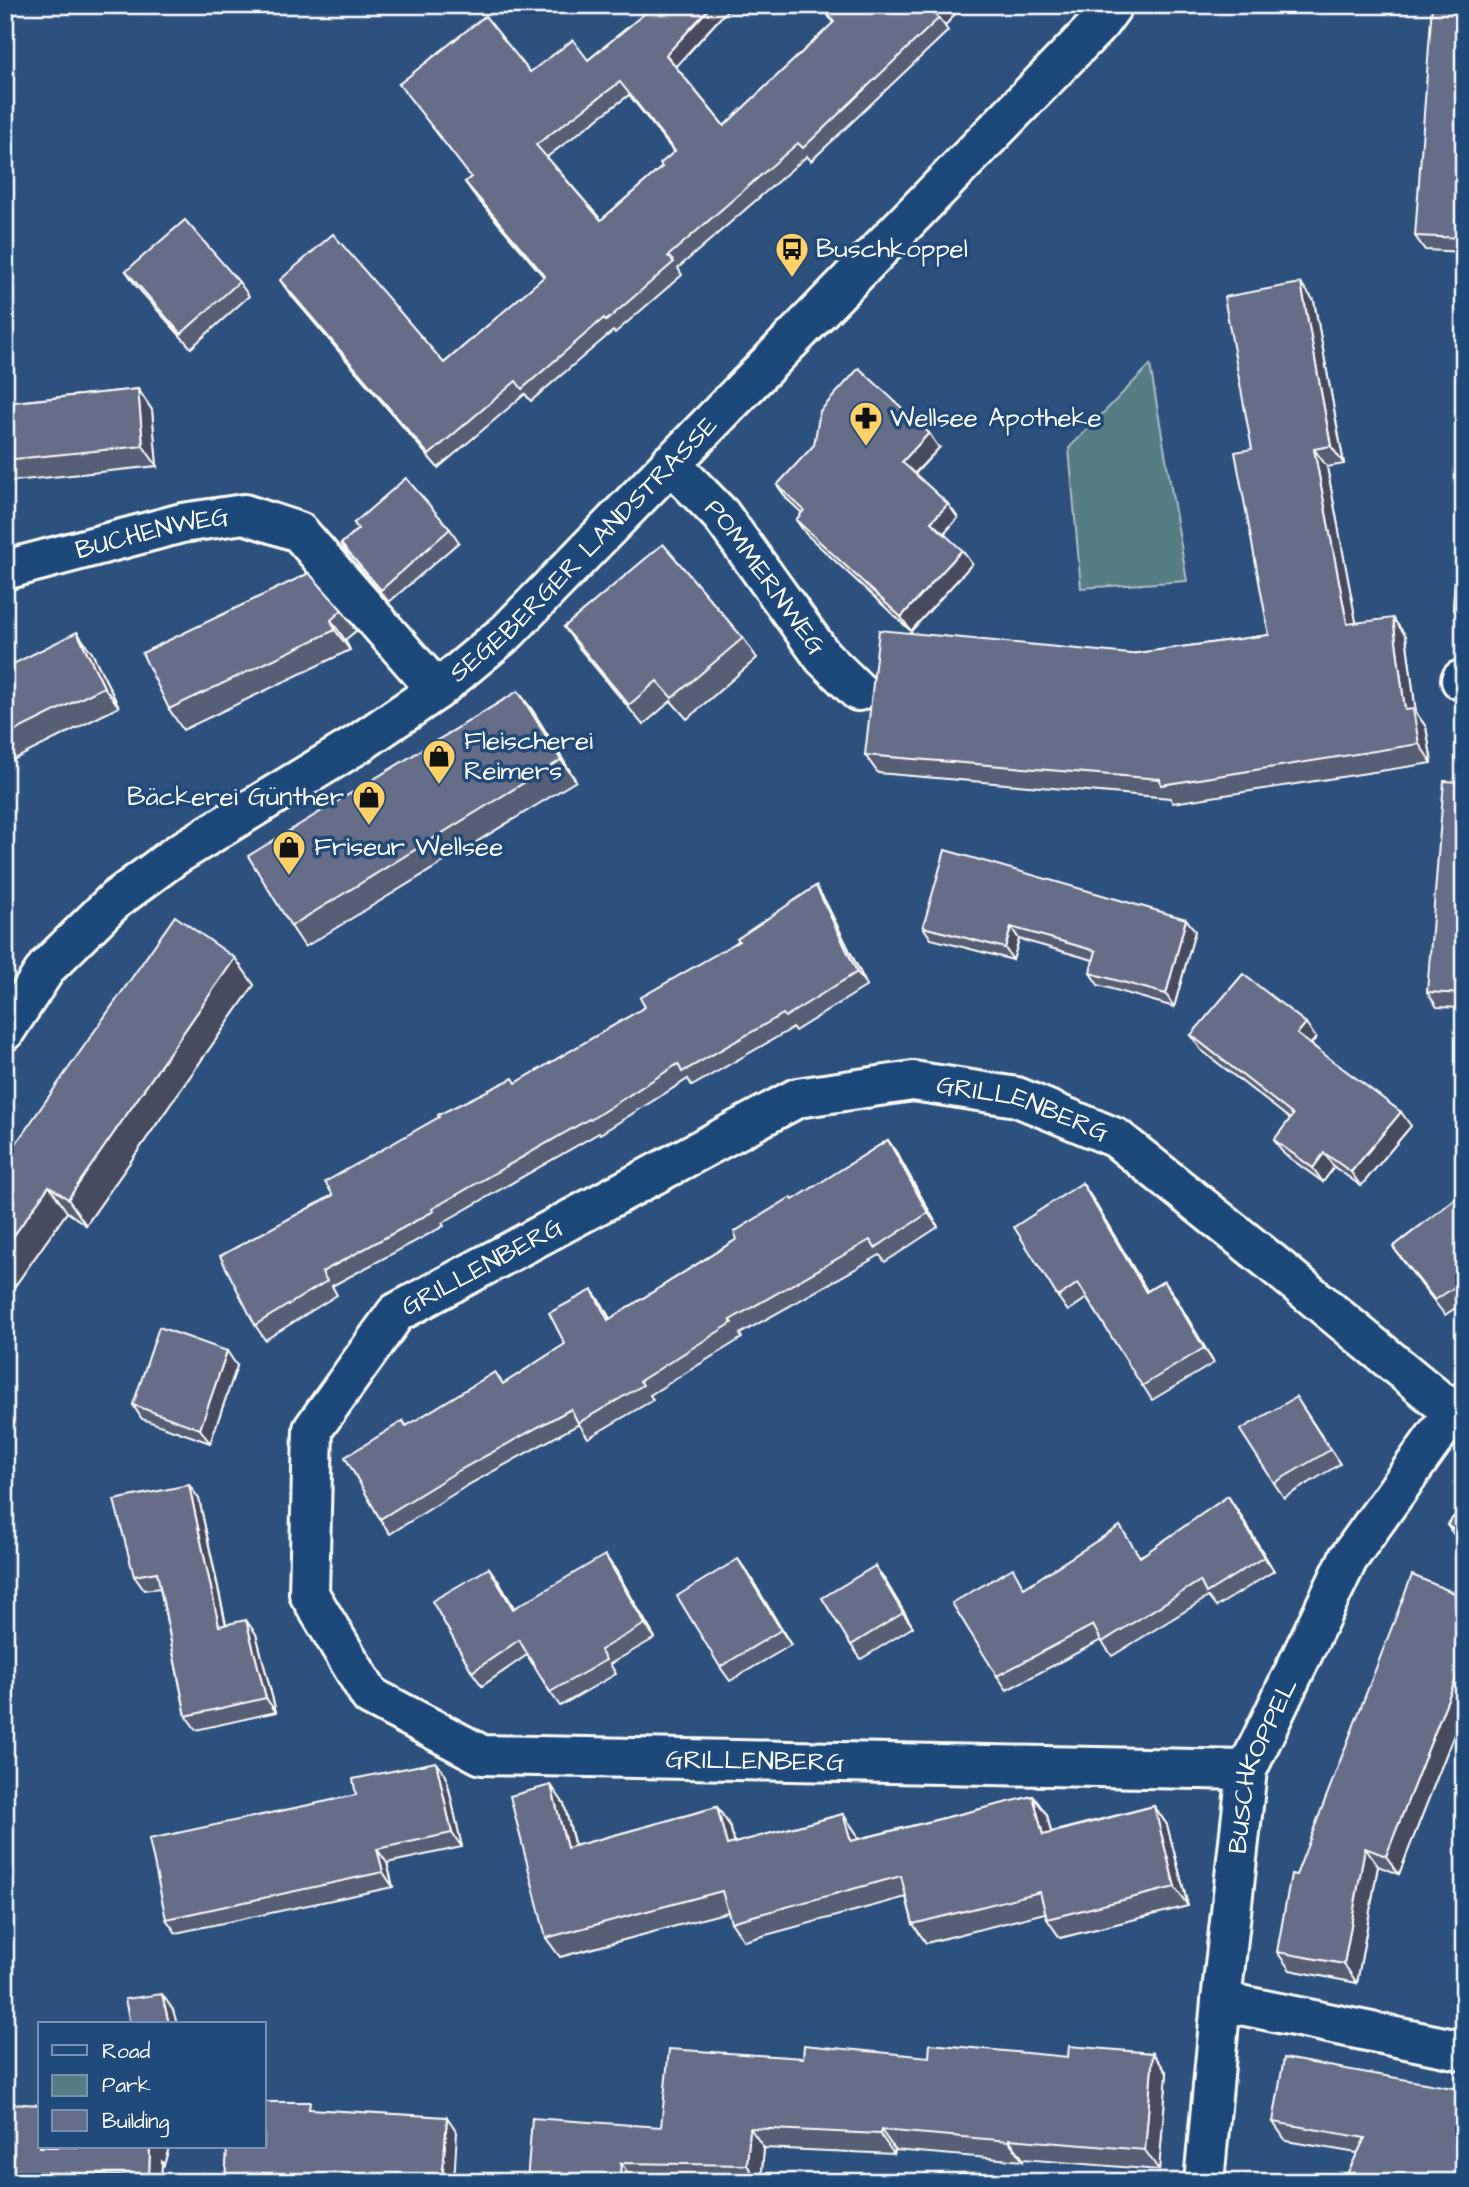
<svg xmlns="http://www.w3.org/2000/svg" width="1469" height="2187" font-family="'Architects Daughter',sans-serif">
<style>
.green{fill:#557d84;stroke:#aabec2;stroke-width:2}
.lines{fill:none;stroke-linecap:round;stroke-linejoin:round}
.minor-casing{stroke:#fff;stroke-width:44}
.minor{stroke:#1f4a7a;stroke-width:38}
.wall{fill:#575e75;stroke:#fff;stroke-width:2;fill-rule:evenodd}
.shaded-wall{fill:#474c5f;stroke:#fff;stroke-width:2}
.building{fill:#656d88;stroke:#fff;stroke-width:2;fill-rule:evenodd}
.labels{text-anchor:middle;dominant-baseline:central;stroke-width:7;stroke-linejoin:round;paint-order:stroke}
.poi-label{font-size:26px;fill:#fff;stroke:#1f4a7a;text-anchor:start}
.street-label{font-size:26px;fill:#fff;stroke:#1f4a7a}
</style>
<rect width="100%" height="100%" fill="#2d517d"/>
<filter id="ink" filterUnits="userSpaceOnUse"><feTurbulence type="fractalNoise" baseFrequency=".0143" numOctaves="2"/><feDisplacementMap in="SourceGraphic" scale="14" xChannelSelector="R" yChannelSelector="G"/><feConvolveMatrix kernelMatrix="1 2 1 2 8 2 1 2 1" color-interpolation-filters="sRGB"/></filter>
<g filter="url(#ink)">
<polygon class="green" points="1150,365 1187,581 1081,588 1069,448"/>
<g class="lines">
<defs>
<g id="minor">
<path id="s1" d="M670,463L721,515L823,657L858,691"/>
<path id="s2" d="M5,570L182,523L244,514L299,532L437,690"/>
<polyline points="1461,680 1464,680"/>
<path id="s3" d="M5,1031L47,967L115,900L176,855L358,744L437,690L508,631L1099,24L1113,5"/>
<path id="s4" d="M1247,1770L482,1755L370,1696L309,1594L313,1429L396,1313L797,1098L913,1081L1017,1097L1116,1138L1271,1262L1453,1412"/>
<polyline points="1221,2001 1464,2051"/>
<path id="s5" d="M1204,2182L1221,2001L1247,1770L1348,1559L1453,1412L1464,1402"/>
</g>
</defs>
<use href="#minor" class="minor-casing"/>
<use href="#minor" class="minor"/>
</g>
<g class="wall">
<path d="M655,5H732L676,67L724,126L833,23L828,15L833,10L828,5H962L945,26L948,31L811,161L807,156L678,268L682,275L615,333L613,331L531,401L525,394L438,468L289,293L280,280L444,363L544,277L474,195L465,182L471,177L399,84L530,72L588,60ZM629,95L674,152L662,167L601,220L547,157Z"/>
<polygon points="1464,5 1464,252 1425,250 1415,236"/>
<polygon points="126,271 239,282 249,296 191,348 136,286"/>
<polygon points="1314,301 1344,464 1327,467 1356,623 1406,636 1416,713 1426,727 1432,763 1173,803 1170,798 878,773 865,755 1130,654 1269,635 1252,449"/>
<polygon points="138,389 152,410 157,466 5,482 5,403"/>
<polygon points="939,448 915,474 948,504 958,518 944,534 972,564 911,631 806,534 796,520 802,513 787,499 777,485"/>
<polygon points="1464,461 1464,622 1463,622 1453,608"/>
<polygon points="354,523 450,529 459,542 389,602 349,557 341,544 358,529"/>
<polygon points="342,610 356,631 345,640 350,650 183,730 169,709"/>
<polygon points="564,627 743,638 757,658 687,719 671,701 643,725 579,648"/>
<polygon points="92,653 119,707 5,764 5,668"/>
<polygon points="518,691 533,711 576,781 305,947 291,926"/>
<polygon points="1464,782 1464,1008 1437,1007 1427,992"/>
<polygon points="816,886 825,901 867,986 795,1031 793,1028 692,1086 688,1079 600,1134 599,1133 442,1223 444,1226 332,1286 337,1295 265,1340 255,1325 333,1195 516,1083 645,1007"/>
<polygon points="1186,919 1195,931 1174,1007 1098,985 1090,973 1093,960 1019,939 1013,960 931,939 923,927"/>
<polygon points="235,958 254,985 86,1225 67,1212 5,1300 5,1149 10,1152"/>
<polygon points="1191,1035 1316,1038 1311,1044 1411,1126 1361,1186 1334,1167 1323,1182 1284,1154 1274,1140 1290,1119 1201,1050"/>
<polygon points="888,1140 898,1155 938,1227 885,1262 880,1255 740,1334 742,1338 650,1395 653,1400 588,1438 579,1424 468,1485 390,1534 380,1519 403,1421 407,1426 495,1372 503,1384 565,1344 602,1304 610,1319 737,1239 794,1200"/>
<polygon points="1082,1183 1092,1198 1147,1291 1164,1281 1174,1295 1214,1363 1152,1400 1087,1298 1068,1311 1058,1297"/>
<polygon points="1464,1192 1464,1302 1445,1315 1403,1261 1393,1247"/>
<polygon points="237,1366 210,1443 142,1419 133,1405"/>
<polygon points="1296,1397 1340,1464 1284,1498 1274,1483"/>
<polygon points="189,1485 199,1499 226,1624 256,1634 276,1712 196,1730 186,1716 160,1588 144,1590 134,1576"/>
<polygon points="1464,1504 1464,1544 1457,1539 1447,1525"/>
<polygon points="1238,1511 1274,1571 1216,1607 1208,1597 1112,1656 1101,1640 1007,1690 997,1676 1025,1587 1140,1556"/>
<polygon points="875,1566 913,1627 861,1659 851,1645"/>
<polygon points="489,1568 499,1582 514,1608 615,1569 655,1638 610,1664 616,1674 560,1706 550,1692 527,1655 482,1686 472,1672"/>
<polygon points="748,1573 791,1645 730,1681 720,1667"/>
<polygon points="1464,1597 1464,1709 1399,1874 1378,1866 1357,1983 1290,1970 1277,1952"/>
<polygon points="446,1776 462,1847 387,1863 393,1887 176,1933 166,1919"/>
<polygon points="1033,1796 1047,1815 1051,1832 1154,1806 1167,1825 1188,1906 1060,1938 1047,1919 1045,1913 926,1943 913,1924 906,1897 744,1941 731,1922 728,1912 560,1957 546,1938 564,1804 575,1846 717,1807 730,1826 735,1843 843,1814 856,1833 858,1839"/>
<polygon points="1464,1962 1464,2000 1458,1992"/>
<polygon points="1153,2053 1167,2073 1159,2170 1023,2159 1023,2161 895,2150 894,2154 764,2148 761,2182 527,2182 661,2127 803,2058 1068,2057"/>
<polygon points="1464,2090 1357,2153 1286,2141 1273,2122"/>
<polygon points="5,2103 40,2147 169,2147 164,2165 162,2162 161,2182 5,2182"/>
</g>
<g class="shaded-wall">
<polygon points="712,5 732,5 675,67 666,55"/>
<polygon points="942,5 962,5 945,26 935,14"/>
<polygon points="1301,283 1314,301 1344,464 1331,446"/>
<polygon points="138,389 152,410 157,466 143,446"/>
<polygon points="929,433 939,448 912,476 902,462"/>
<polygon points="1314,449 1327,467 1360,643 1347,624"/>
<polygon points="948,504 958,518 941,536 931,522"/>
<polygon points="962,550 972,564 911,631 901,617"/>
<polygon points="1393,618 1406,636 1416,713 1426,727 1432,763 1419,744 1405,710"/>
<polygon points="331,620 345,640 350,650 335,630"/>
<polygon points="77,632 92,653 119,707 104,687"/>
<polygon points="518,691 533,711 576,781 561,760"/>
<polygon points="816,886 825,901 867,986 857,972"/>
<polygon points="1186,919 1195,931 1174,1007 1166,994"/>
<polygon points="1011,927 1019,939 1013,960 1005,948"/>
<polygon points="235,958 254,985 86,1225 68,1199"/>
<polygon points="1306,1023 1316,1038 1307,1048 1297,1034"/>
<polygon points="1401,1112 1411,1126 1361,1186 1351,1172"/>
<polygon points="888,1140 898,1155 938,1227 928,1213"/>
<polygon points="1324,1153 1334,1167 1323,1182 1313,1168"/>
<polygon points="1082,1183 1092,1198 1156,1306 1146,1292"/>
<polygon points="49,1186 67,1212 5,1300 5,1248"/>
<polygon points="1164,1281 1174,1295 1214,1363 1204,1348"/>
<polygon points="592,1290 602,1304 618,1334 608,1320"/>
<polygon points="227,1351 237,1366 210,1443 200,1429"/>
<polygon points="189,1485 199,1499 229,1640 219,1626"/>
<polygon points="1228,1496 1238,1511 1274,1571 1264,1557"/>
<polygon points="605,1555 615,1569 655,1638 645,1624"/>
<polygon points="738,1559 748,1573 791,1645 781,1630"/>
<polygon points="875,1566 885,1580 913,1627 903,1613"/>
<polygon points="489,1568 499,1582 523,1623 513,1609"/>
<polygon points="246,1620 256,1634 276,1712 266,1698"/>
<polygon points="1464,1658 1464,1709 1399,1874 1386,1856"/>
<polygon points="436,1762 446,1776 462,1847 452,1833"/>
<polygon points="551,1785 564,1804 580,1867 567,1848"/>
<polygon points="1033,1796 1047,1815 1056,1854 1043,1835"/>
<polygon points="1154,1806 1167,1825 1188,1906 1175,1887"/>
<polygon points="717,1807 730,1826 740,1864 727,1845"/>
<polygon points="843,1814 856,1833 864,1860 851,1841"/>
<polygon points="1365,1848 1378,1866 1357,1983 1344,1964"/>
<polygon points="377,1849 387,1863 393,1887 383,1872"/>
<polygon points="162,1994 173,2010 177,2024 169,2024"/>
<polygon points="1153,2053 1167,2073 1159,2170 1145,2150"/>
<polygon points="447,2117 457,2132 454,2182 442,2182"/>
<polygon points="750,2128 764,2148 761,2182 759,2182 747,2165"/>
<polygon points="881,2130 895,2150 894,2154 880,2134"/>
<polygon points="1009,2139 1023,2159 1023,2161 1009,2141"/>
<polygon points="150,2147 169,2147 164,2165 162,2162 161,2182 152,2182 149,2177"/>
<polygon points="621,2163 634,2182 619,2182"/>
</g>
<g class="building">
<path d="M655,5H712L666,55L724,126L834,22L828,15L835,8L832,5H942L935,14L939,18L803,148L798,143L668,256L674,262L606,321L604,318L522,389L516,381L429,455L280,280L333,234L444,363L545,276L465,182L471,177L399,84L485,16L530,72L573,40L588,60ZM620,82L675,151L660,164L662,167L601,220L536,145Z"/>
<polygon points="1432,5 1464,5 1464,238 1415,236"/>
<polygon points="185,220 239,282 181,334 126,271"/>
<polygon points="1301,283 1331,446 1314,449 1347,624 1393,618 1405,710 1413,709 1419,744 1161,785 1160,779 865,755 879,630 1130,654 1269,635 1235,452 1252,449 1224,297"/>
<polygon points="859,368 929,433 902,462 948,504 931,522 962,550 901,617 796,520 804,510 777,485 814,445 820,411"/>
<polygon points="138,389 143,446 5,460 5,403"/>
<polygon points="1464,461 1464,609 1453,608"/>
<polygon points="406,478 450,529 381,590 341,544 358,529 354,523"/>
<polygon points="663,544 743,638 672,698 657,681 629,705 564,627"/>
<polygon points="309,573 342,610 331,620 335,630 169,709 142,653"/>
<polygon points="77,632 104,687 5,736 5,668"/>
<polygon points="518,691 561,760 291,926 248,856"/>
<polygon points="1444,781 1464,782 1464,994 1427,992"/>
<polygon points="945,850 1186,919 1166,994 1090,973 1096,951 1011,927 1005,948 923,927"/>
<polygon points="816,886 857,972 785,1017 783,1014 682,1072 678,1064 590,1120 589,1119 432,1209 434,1211 322,1272 327,1281 255,1325 220,1256 333,1195 325,1182 439,1117 438,1115 513,1078 516,1083 645,1007 640,998 739,941 737,939"/>
<polygon points="175,916 235,958 68,1199 49,1186 5,1248 5,1149 10,1152"/>
<polygon points="1243,974 1306,1023 1297,1034 1401,1112 1351,1172 1324,1153 1313,1168 1274,1140 1293,1115 1191,1035"/>
<polygon points="888,1140 928,1213 875,1248 870,1240 730,1320 732,1323 640,1381 643,1385 578,1423 571,1409 458,1471 380,1519 345,1457 403,1421 406,1426 495,1372 503,1384 565,1344 549,1313 592,1290 608,1320 737,1239 734,1232 791,1197 793,1200"/>
<polygon points="1082,1183 1146,1292 1164,1281 1204,1348 1142,1386 1078,1283 1058,1297 1014,1227"/>
<polygon points="1464,1192 1464,1281 1435,1300 1393,1247"/>
<polygon points="159,1327 227,1351 200,1429 133,1405"/>
<polygon points="1296,1397 1330,1450 1274,1483 1240,1430"/>
<polygon points="189,1485 219,1626 246,1620 266,1698 186,1716 157,1572 134,1576 114,1500"/>
<polygon points="1228,1496 1264,1557 1206,1593 1200,1581 1102,1642 1093,1625 997,1676 952,1603 1013,1568 1024,1588 1120,1526 1140,1557"/>
<polygon points="1464,1504 1464,1537 1447,1525"/>
<polygon points="605,1555 645,1624 600,1650 606,1660 550,1692 519,1640 472,1672 432,1601 489,1568 513,1609"/>
<polygon points="738,1559 781,1630 720,1667 677,1596"/>
<polygon points="875,1566 903,1613 851,1645 822,1598"/>
<polygon points="1412,1575 1464,1597 1464,1658 1386,1856 1365,1848 1344,1964 1277,1952 1291,1874 1296,1875"/>
<polygon points="436,1762 452,1833 377,1849 383,1872 166,1919 149,1839 356,1795 353,1779"/>
<polygon points="551,1785 567,1848 717,1807 727,1845 843,1814 851,1841 1033,1796 1043,1835 1154,1806 1175,1887 1047,1919 1040,1892 913,1924 901,1876 731,1922 722,1891 546,1938 510,1796"/>
<polygon points="1464,1962 1464,1993 1458,1992"/>
<polygon points="162,1994 169,2024 130,2024 125,1999"/>
<polygon points="930,2044 1068,2057 1069,2046 1153,2053 1145,2150 1009,2139 1009,2141 881,2130 880,2134 750,2128 747,2165 621,2163 619,2182 527,2182 532,2118 661,2127 669,2049 803,2058 804,2045 929,2057"/>
<polygon points="1284,2058 1464,2090 1464,2182 1343,2182 1365,2138 1273,2122"/>
<polygon points="264,2102 310,2102 309,2109 447,2117 442,2182 225,2182 227,2147 264,2147"/>
<polygon points="5,2103 40,2105 40,2147 150,2147 149,2177 5,2171"/>
</g>
</g>
<defs>
<symbol id="bus-pin" viewBox="-11 -11 22 30"><path d="M0 17L-7.5 6A9.5 9.5 0 1 1 7.5 6Z" fill="#ffd166" stroke="#1f4a7a"/><path d="M-5-6H5V4H4V6H2V4H-2V6H-4V4H-5ZM-3.5-4V0h7V-4ZM-3.5 1.2v1.5H-2V1.2ZM2 1.2v1.5H3.5V1.2Z" fill="#111"/></symbol>
<symbol id="pharmacy-pin" viewBox="-11 -11 22 30"><path d="M0 17L-7.5 6A9.5 9.5 0 1 1 7.5 6Z" fill="#ffd166" stroke="#1f4a7a"/><path d="M-2-6h4v4h4v4h-4v4h-4v-4h-4v-4h4Z" fill="#111"/></symbol>
<symbol id="shop-pin" viewBox="-11 -11 22 30"><path d="M0 17L-7.5 6A9.5 9.5 0 1 1 7.5 6Z" fill="#ffd166" stroke="#1f4a7a"/><path d="M-5-2.5h2.3a2.7 3.5 0 0 1 5.4 0H5L5.5 6h-11ZM-1.5-2.5h3a1.5 2.3 0 0 0-3 0Z" fill="#111"/></symbol>
</defs>
<g fill-rule="evenodd">
<use href="#bus-pin" x="773" y="230" width="38" height="52"/>
<use href="#pharmacy-pin" x="847" y="399" width="38" height="52"/>
<use href="#shop-pin" x="420" y="737" width="38" height="52"/>
<use href="#shop-pin" x="350" y="778" width="38" height="52"/>
<use href="#shop-pin" x="270" y="828" width="38" height="52"/>
</g>
<g class="labels">
<g class="poi-label">
<text x="816" y="249">Buschkoppel</text>
<text x="890" y="418">Wellsee Apotheke</text>
<text x="464" y="741">Fleischerei<tspan x="464" dy="30">Reimers</tspan></text>
<text x="344" y="797" text-anchor="end">Bäckerei Günther</text>
<text x="314" y="847">Friseur Wellsee</text>
</g>
<g class="street-label">
<text stroke="none"><textPath href="#s2" startOffset="152">BUCHENWEG</textPath></text>
<text stroke="none"><textPath href="#s3" startOffset="760">SEGEBERGER LANDSTRASSE</textPath></text>
<text stroke="none"><textPath href="#s1" startOffset="149">POMMERNWEG</textPath></text>
<text stroke="none"><textPath href="#s4" startOffset="2004">GRILLENBERG</textPath></text>
<text stroke="none"><textPath href="#s4" startOffset="1416">GRILLENBERG</textPath></text>
<text transform="translate(755 1761) rotate(1)">GRILLENBERG</text>
<text stroke="none"><textPath href="#s5" startOffset="422">BUSCHKOPPEL</textPath></text>
</g>
</g>
<rect width="1469" height="2187" fill="none" stroke="#1f4a7a" stroke-width="28"/>
<rect x="14" y="14" width="1441" height="2159" fill="none" stroke="#fff" stroke-width="2.5" filter="url(#ink)"/>
<rect x="38" y="2022" width="228" height="126" fill="#1f4a7a" stroke="#7992af" stroke-width="2"/>
<rect x="52" y="2045" width="35" height="10" fill="#1f4a7a" stroke="#7992af" stroke-width="2"/>
<text x="102" y="2058" font-size="21" fill="#ffffff">Road</text>
<rect x="52" y="2075" width="35" height="21" fill="#557d84" stroke="#7992af" stroke-width="2"/>
<text x="102" y="2092" font-size="21" fill="#ffffff">Park</text>
<rect x="52" y="2110" width="35" height="21" fill="#656d88" stroke="#7992af" stroke-width="2"/>
<text x="102" y="2128" font-size="21" fill="#ffffff">Building</text>
</svg>
